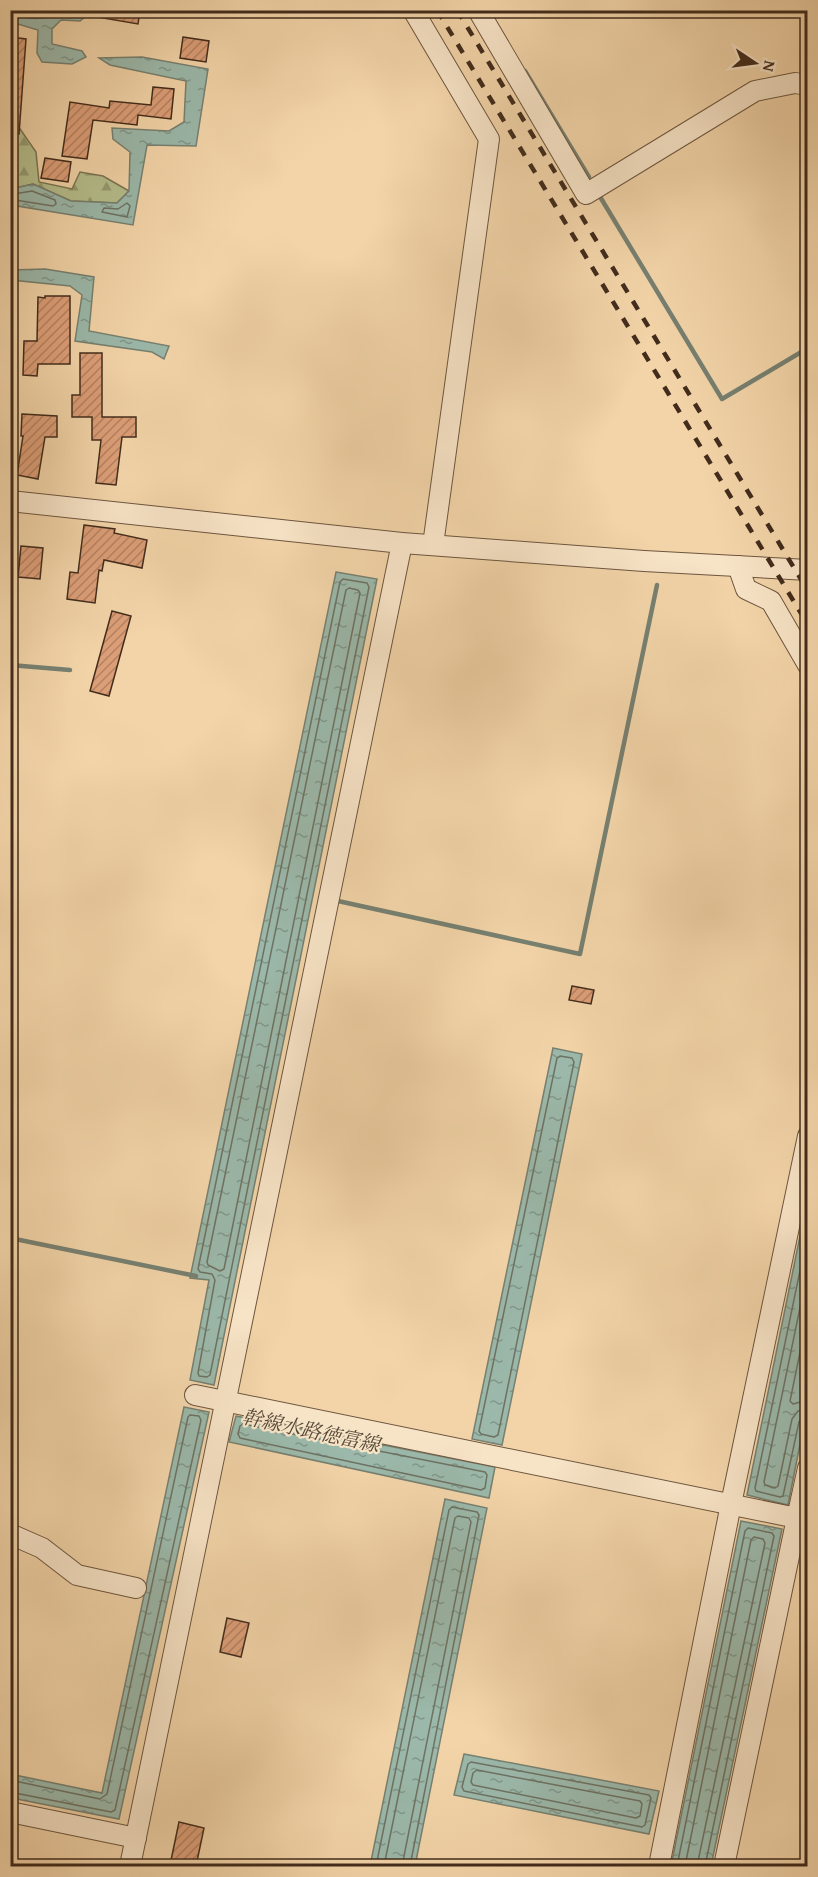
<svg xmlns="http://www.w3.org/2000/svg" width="818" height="1877" font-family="'Gentium Book Plus','Noto Serif JP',serif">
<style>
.forest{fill:url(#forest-firs);stroke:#7c7554;stroke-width:1.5}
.water{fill:url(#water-ripples);stroke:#778071;stroke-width:1.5}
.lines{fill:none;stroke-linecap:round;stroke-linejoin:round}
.shore{stroke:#6e7263;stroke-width:1.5}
.stream{stroke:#778071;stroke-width:4.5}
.building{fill:url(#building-hatch);stroke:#422c1c;stroke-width:1.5}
.minor-casing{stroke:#6e563f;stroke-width:22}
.minor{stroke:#f7e3c6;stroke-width:20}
.rail{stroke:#422c1c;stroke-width:4.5;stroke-dasharray:10 10;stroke-linecap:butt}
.labels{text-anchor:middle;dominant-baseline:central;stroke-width:4.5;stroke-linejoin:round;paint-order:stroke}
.water-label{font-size:20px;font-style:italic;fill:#544838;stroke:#f7e3c6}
</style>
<defs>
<pattern id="forest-firs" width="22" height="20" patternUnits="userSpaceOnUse" patternTransform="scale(1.5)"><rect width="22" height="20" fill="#b5be8c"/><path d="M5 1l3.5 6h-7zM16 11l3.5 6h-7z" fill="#959b72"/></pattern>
<pattern id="water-ripples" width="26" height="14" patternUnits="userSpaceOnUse" patternTransform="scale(1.5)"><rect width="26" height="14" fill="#9bb8aa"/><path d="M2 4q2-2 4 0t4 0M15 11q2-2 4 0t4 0" fill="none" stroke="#80968a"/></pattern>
<pattern id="building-hatch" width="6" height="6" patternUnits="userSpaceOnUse" patternTransform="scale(1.5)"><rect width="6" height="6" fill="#dc9e77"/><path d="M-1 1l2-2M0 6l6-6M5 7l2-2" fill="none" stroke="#b48161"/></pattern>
</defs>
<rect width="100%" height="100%" fill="#f2d4a8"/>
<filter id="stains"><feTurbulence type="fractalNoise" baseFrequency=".00333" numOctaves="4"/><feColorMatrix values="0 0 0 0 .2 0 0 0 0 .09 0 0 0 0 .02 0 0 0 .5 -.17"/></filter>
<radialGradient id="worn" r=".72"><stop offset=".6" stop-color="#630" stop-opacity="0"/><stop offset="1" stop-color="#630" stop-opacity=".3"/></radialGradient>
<g class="forest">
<polygon points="10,11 85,11 86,16 69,11 46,18 27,19 11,13"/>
<polygon points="10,124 18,126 36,152 39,182 72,189 80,172 103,176 129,191 117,203 71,201 33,184 11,189"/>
</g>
<g class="water">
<path d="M69,11L86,16L80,21L61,20L52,29V44L82,51L86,57L72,64L42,62L37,53L38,30L11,22V13C34,22 45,19 69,11Z"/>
<polygon points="142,57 208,69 196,146 147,145 133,225 11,205 11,189 33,184 71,201 117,203 129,191 130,152 113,139 112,128 169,131 184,122 186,81 110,65 99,58"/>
<polygon points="45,269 94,277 89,331 169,346 164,359 152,352 75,341 82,295 70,286 11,280 11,270"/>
<polygon points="336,572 377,579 214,1385 190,1380 209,1280 190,1278"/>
<polygon points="553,1048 582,1054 502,1445 472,1439"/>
<polygon points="807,1202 807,1409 788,1505 747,1495"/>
<polygon points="184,1407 209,1412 119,1819 11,1798 10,1774 102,1793"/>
<polygon points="236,1416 495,1467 489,1498 229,1442"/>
<polygon points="445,1499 487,1508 415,1866 370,1866"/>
<polygon points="741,1521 782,1529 711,1866 671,1866"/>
<polygon points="464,1754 659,1791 649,1834 454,1795"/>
</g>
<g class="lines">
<g class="shore">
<polygon points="32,191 55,200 56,204 53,206 15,200 12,198 14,194"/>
<polygon points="127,203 130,206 127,217 102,212 104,208 118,209"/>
<polygon points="343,579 367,583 369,587 210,1375 207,1377 199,1376 198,1373 215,1280 212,1274 200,1272 198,1269 340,582"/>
<polygon points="349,588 358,590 360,593 224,1269 220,1271 208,1265 207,1262 346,590"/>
<polygon points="560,1056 572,1058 574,1062 498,1435 494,1437 481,1434 479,1431 557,1058"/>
<polyline points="808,1232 755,1488 756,1491 780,1497 783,1496 799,1422 802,1418 808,1417"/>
<polyline points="808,1269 764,1482 765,1485 775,1488 778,1486 792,1419 798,1411 808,1409"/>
<polyline points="808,1314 790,1401 793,1404 808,1400"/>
<polygon points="243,1424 485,1472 487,1475 485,1488 481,1490 240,1438 238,1434 240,1426"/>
<polygon points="471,1762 649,1795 651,1798 645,1825 642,1827 464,1791 462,1787 468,1764"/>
<polygon points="477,1770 640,1801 642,1804 640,1816 636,1818 473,1785 471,1782 473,1773"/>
<polyline points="10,1780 100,1799 107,1794 188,1417 190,1415 199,1416 201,1420 115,1810 111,1812 10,1792"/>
<polyline points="376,1866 449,1510 452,1507 477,1512 479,1515 410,1866"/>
<polyline points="384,1866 455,1518 458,1516 469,1518 471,1522 402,1866"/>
<polyline points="677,1866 745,1531 748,1528 772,1533 774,1536 705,1866"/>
<polyline points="685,1866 751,1540 754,1537 763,1539 765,1543 697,1866"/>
</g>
<g class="stream">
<polyline points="525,71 589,177"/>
<polyline points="599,195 722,399 808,348"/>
<polyline points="10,665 70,670"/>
<polyline points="338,901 580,954 657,585"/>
<polyline points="10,1238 196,1276"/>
</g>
</g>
<g class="building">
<polygon points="98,10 140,10 138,24 97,17"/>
<polygon points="10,37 26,39 19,134 10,133"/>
<polygon points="183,37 209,41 206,62 180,58"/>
<polygon points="153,87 174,89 171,119 138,115 137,125 93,120 87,159 62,156 70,102 109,108 110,101 151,105"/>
<polygon points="45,158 71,162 68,182 41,178"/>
<polygon points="45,296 70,296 70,364 38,364 37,376 23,375 24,341 37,341 38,297 45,298"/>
<polygon points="80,353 102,353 102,417 136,417 136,437 122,437 116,485 96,483 101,440 92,440 92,417 72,417 72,395 80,395"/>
<polygon points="22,414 57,416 57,437 45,437 38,479 17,475 23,436 21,436"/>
<polygon points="84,525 115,529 114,533 147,540 142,568 104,560 102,571 99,570 95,603 67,599 70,572 78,573"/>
<polygon points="21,546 43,548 40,579 18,577"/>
<polygon points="112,611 131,616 109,696 90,691"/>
<polygon points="572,986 594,990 591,1004 569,1000"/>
<polygon points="227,1618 249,1623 241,1657 220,1652"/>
<polygon points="179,1822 204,1828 196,1866 170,1865"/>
</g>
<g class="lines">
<defs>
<g id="minor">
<polyline points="413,10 489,139 433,545"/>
<polyline points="478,10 586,194 755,91 795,83 808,85"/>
<polyline points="10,501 402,543 644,561 808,570"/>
<polyline points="738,566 746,589 771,601 808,665"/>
<polyline points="195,1395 797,1518 808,1468"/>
<polyline points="10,1534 42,1548 77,1575 136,1588"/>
<polyline points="10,1812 136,1838"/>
<polyline points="130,1866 402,543"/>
<polyline points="659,1866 731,1504 808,1136"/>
<polyline points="724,1866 797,1518"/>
</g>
</defs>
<use href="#minor" class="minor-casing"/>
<use href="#minor" class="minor"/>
<g class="rail">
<polyline points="437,10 808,625"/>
<polyline points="457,10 808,591"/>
</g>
</g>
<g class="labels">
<g class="water-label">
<text transform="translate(311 1430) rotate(12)">幹線水路徳富線</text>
</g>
</g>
<rect width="818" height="1877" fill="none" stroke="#f2d4a8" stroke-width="36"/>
<rect x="12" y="12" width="794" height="1853" fill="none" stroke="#422c1c" stroke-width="3"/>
<rect x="18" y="18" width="782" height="1841" fill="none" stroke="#422c1c" stroke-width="1.5"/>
<g transform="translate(755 63) rotate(103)" stroke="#f7e3c6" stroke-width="4.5" paint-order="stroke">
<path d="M0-4.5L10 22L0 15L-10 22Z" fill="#422c1c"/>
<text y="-9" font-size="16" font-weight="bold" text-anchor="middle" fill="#422c1c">N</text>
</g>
<rect width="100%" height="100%" filter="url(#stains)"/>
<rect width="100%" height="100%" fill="url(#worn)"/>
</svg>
